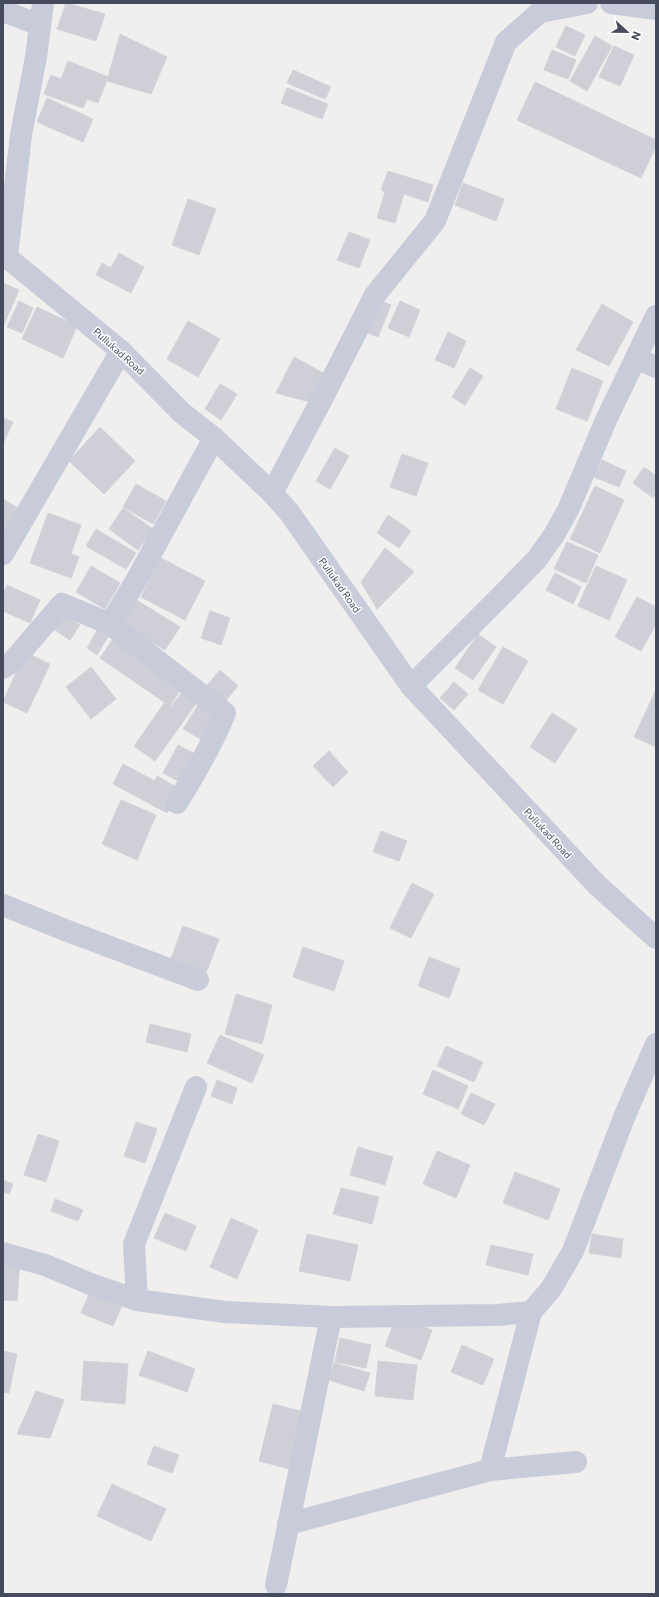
<svg xmlns="http://www.w3.org/2000/svg" width="659" height="1597" font-family="Commissioner,sans-serif">
<style>
.building{fill:#cecfd7;stroke:#d2d2da}
.lines{fill:none;stroke-linecap:round;stroke-linejoin:round}
.minor{stroke:#c7cbda;stroke-width:22}
.tertiary{stroke:#c7cbda;stroke-width:22}
.labels{text-anchor:middle;dominant-baseline:central;stroke-width:3;stroke-linejoin:round;paint-order:stroke}
.street-label{font-size:10px;fill:#454b5d;stroke:#fff}
</style>
<rect width="100%" height="100%" fill="#f1efee"/>
<g class="building">
<polygon points="66,3 105,14 96,41 57,29"/>
<polygon points="566,26 585,35 575,56 556,47"/>
<polygon points="120,34 167,57 151,94 107,81"/>
<polygon points="595,36 612,46 587,91 570,81"/>
<polygon points="614,46 634,55 620,86 599,77"/>
<polygon points="552,50 576,60 568,79 544,70"/>
<polygon points="68,61 108,77 98,103 87,99 83,108 44,94 51,75 61,79"/>
<polygon points="293,70 331,87 325,99 287,83"/>
<polygon points="535,82 656,140 656,146 641,178 517,120"/>
<polygon points="287,88 328,104 322,119 281,103"/>
<polygon points="47,98 93,119 83,142 37,122"/>
<polygon points="388,171 433,185 428,202 404,194 395,223 377,218 385,192 381,190"/>
<polygon points="463,183 504,199 496,221 455,205"/>
<polygon points="188,199 216,209 199,255 172,245"/>
<polygon points="349,232 370,240 359,268 337,260"/>
<polygon points="119,253 144,267 131,293 96,275 102,263 111,268"/>
<polygon points="3,283 19,290 3,327"/>
<polygon points="376,299 391,305 378,337 363,331"/>
<polygon points="19,301 33,308 22,333 7,327"/>
<polygon points="400,301 420,310 409,337 388,328"/>
<polygon points="602,304 633,322 609,366 576,350"/>
<polygon points="37,307 77,326 63,358 22,339"/>
<polygon points="188,321 220,339 198,377 167,359"/>
<polygon points="448,332 466,341 454,368 435,360"/>
<polygon points="294,357 325,374 310,402 276,393"/>
<polygon points="470,368 483,376 465,405 452,397"/>
<polygon points="572,368 603,381 587,421 556,409"/>
<polygon points="220,384 237,394 221,420 205,409"/>
<polygon points="3,418 13,422 3,444"/>
<polygon points="100,427 135,461 104,494 69,461"/>
<polygon points="335,448 349,456 330,489 316,481"/>
<polygon points="402,454 428,463 416,496 390,487"/>
<polygon points="602,460 626,471 619,487 594,477"/>
<polygon points="644,467 656,476 656,493 653,498 633,483"/>
<polygon points="136,484 166,501 153,524 123,507"/>
<polygon points="595,486 624,500 600,553 570,539"/>
<polygon points="3,499 19,509 3,533"/>
<polygon points="123,508 153,529 138,550 109,529"/>
<polygon points="48,513 81,525 71,554 79,557 71,578 30,563"/>
<polygon points="388,515 411,531 399,548 377,533"/>
<polygon points="96,529 136,553 126,569 86,546"/>
<polygon points="567,542 598,555 586,583 554,569"/>
<polygon points="385,548 414,572 377,609 361,582"/>
<polygon points="161,558 205,581 185,620 141,597"/>
<polygon points="91,566 120,583 105,609 76,592"/>
<polygon points="596,566 627,580 609,620 578,606"/>
<polygon points="555,573 581,587 573,604 546,590"/>
<polygon points="7,585 40,600 30,623 3,611 3,595"/>
<polygon points="637,597 656,607 656,624 641,651 615,637"/>
<polygon points="135,599 180,627 165,650 120,622"/>
<polygon points="210,611 230,618 221,645 201,638"/>
<polygon points="64,616 80,625 70,640 55,630"/>
<polygon points="98,629 109,635 97,655 87,648"/>
<polygon points="478,634 496,647 473,680 455,668"/>
<polygon points="113,639 183,686 170,706 100,658"/>
<polygon points="503,647 528,661 503,704 478,690"/>
<polygon points="25,652 50,664 27,713 3,702"/>
<polygon points="91,667 116,699 91,719 66,687"/>
<polygon points="220,670 238,686 222,705 204,689"/>
<polygon points="454,682 468,694 454,710 440,698"/>
<polygon points="186,687 200,698 155,761 134,746 165,702 171,707"/>
<polygon points="656,690 656,747 634,737"/>
<polygon points="200,702 220,713 204,741 183,729"/>
<polygon points="552,713 577,729 555,763 530,747"/>
<polygon points="178,745 197,755 182,783 163,773"/>
<polygon points="329,751 348,772 333,787 313,766"/>
<polygon points="123,764 155,781 157,776 180,789 167,813 113,784"/>
<polygon points="121,800 156,815 137,860 102,844"/>
<polygon points="381,831 407,841 399,861 373,852"/>
<polygon points="412,883 434,894 411,938 390,928"/>
<polygon points="183,926 219,939 203,981 168,967"/>
<polygon points="303,947 344,961 334,991 293,977"/>
<polygon points="429,957 460,969 449,998 418,986"/>
<polygon points="236,994 272,1005 262,1044 225,1034"/>
<polygon points="150,1024 191,1034 187,1052 146,1042"/>
<polygon points="220,1035 264,1055 252,1083 207,1063"/>
<polygon points="446,1046 483,1062 474,1082 437,1066"/>
<polygon points="433,1070 468,1086 458,1109 423,1094"/>
<polygon points="217,1080 237,1088 232,1104 211,1096"/>
<polygon points="471,1093 495,1104 484,1125 461,1114"/>
<polygon points="136,1122 157,1129 145,1163 124,1156"/>
<polygon points="38,1134 59,1141 46,1182 24,1175"/>
<polygon points="358,1147 393,1157 385,1185 350,1175"/>
<polygon points="437,1151 470,1165 456,1198 423,1184"/>
<polygon points="515,1172 560,1189 548,1220 503,1203"/>
<polygon points="3,1180 13,1184 9,1194 3,1192"/>
<polygon points="341,1188 379,1197 372,1224 333,1214"/>
<polygon points="55,1199 83,1210 78,1221 51,1211"/>
<polygon points="165,1213 196,1226 186,1251 154,1238"/>
<polygon points="231,1218 258,1230 237,1279 210,1267"/>
<polygon points="307,1234 358,1245 350,1281 299,1271"/>
<polygon points="592,1234 623,1239 621,1258 589,1253"/>
<polygon points="491,1245 533,1254 528,1275 486,1265"/>
<polygon points="3,1260 20,1261 17,1301 3,1300"/>
<polygon points="92,1288 124,1301 113,1326 81,1313"/>
<polygon points="396,1317 432,1330 421,1360 385,1346"/>
<polygon points="340,1338 371,1345 366,1368 335,1362"/>
<polygon points="462,1345 494,1359 483,1385 451,1372"/>
<polygon points="3,1351 17,1354 9,1393 3,1392"/>
<polygon points="148,1351 195,1369 187,1392 139,1375"/>
<polygon points="84,1361 128,1364 125,1404 81,1400"/>
<polygon points="378,1361 417,1365 413,1400 375,1396"/>
<polygon points="334,1363 370,1373 364,1391 329,1380"/>
<polygon points="36,1391 64,1400 50,1438 17,1434"/>
<polygon points="273,1404 304,1412 290,1469 259,1461"/>
<polygon points="154,1446 179,1455 172,1473 147,1464"/>
<polygon points="112,1484 166,1509 151,1541 97,1516"/>
</g>
<g class="lines">
<g class="minor">
<polyline points="611,3 656,9"/>
<polyline points="3,11 40,25"/>
<polyline points="7,256 21,135 36,57 43,3"/>
<polyline points="636,358 656,367"/>
<polyline points="272,493 323,397 375,295 435,221 506,42 540,12 587,3"/>
<polyline points="3,554 121,351"/>
<path d="M110,624L225,713C212,745 195,774 177,803"/>
<polyline points="3,668 13,661 62,604 110,624 136,581 214,438"/>
<polyline points="411,686 502,595 537,559 554,535 568,510 606,420 656,316"/>
<polyline points="3,905 65,930 198,980"/>
<polyline points="3,1253 45,1265 93,1285 137,1300 225,1312 331,1317 497,1315 531,1312 551,1289 573,1251 625,1115 656,1044"/>
<polyline points="137,1300 134,1244 196,1087"/>
<polyline points="490,1470 531,1312"/>
<polyline points="288,1524 490,1470 576,1462"/>
<polyline points="276,1585 331,1317"/>
</g>
<polyline class="tertiary" points="3,254 121,351 182,413 214,438 272,493 289,512 411,686 597,885 656,938"/>
</g>
<g class="labels">
<g class="street-label">
<text transform="translate(119 351) rotate(42)">Pullukad Road</text>
<text transform="translate(340 585) rotate(55)">Pullukad Road</text>
<text transform="translate(548 833) rotate(47)">Pullukad Road</text>
</g>
</g>
<rect width="659" height="1597" fill="none" stroke="#454b5d" stroke-width="8"/>
<g transform="translate(627 32) rotate(112)" stroke="#ffffff" stroke-width="3" paint-order="stroke">
<path d="M0-3L7 15L0 10L-7 15Z" fill="#454b5d"/>
<text y="-6" font-size="11" font-weight="bold" text-anchor="middle" fill="#454b5d">N</text>
</g>
</svg>
